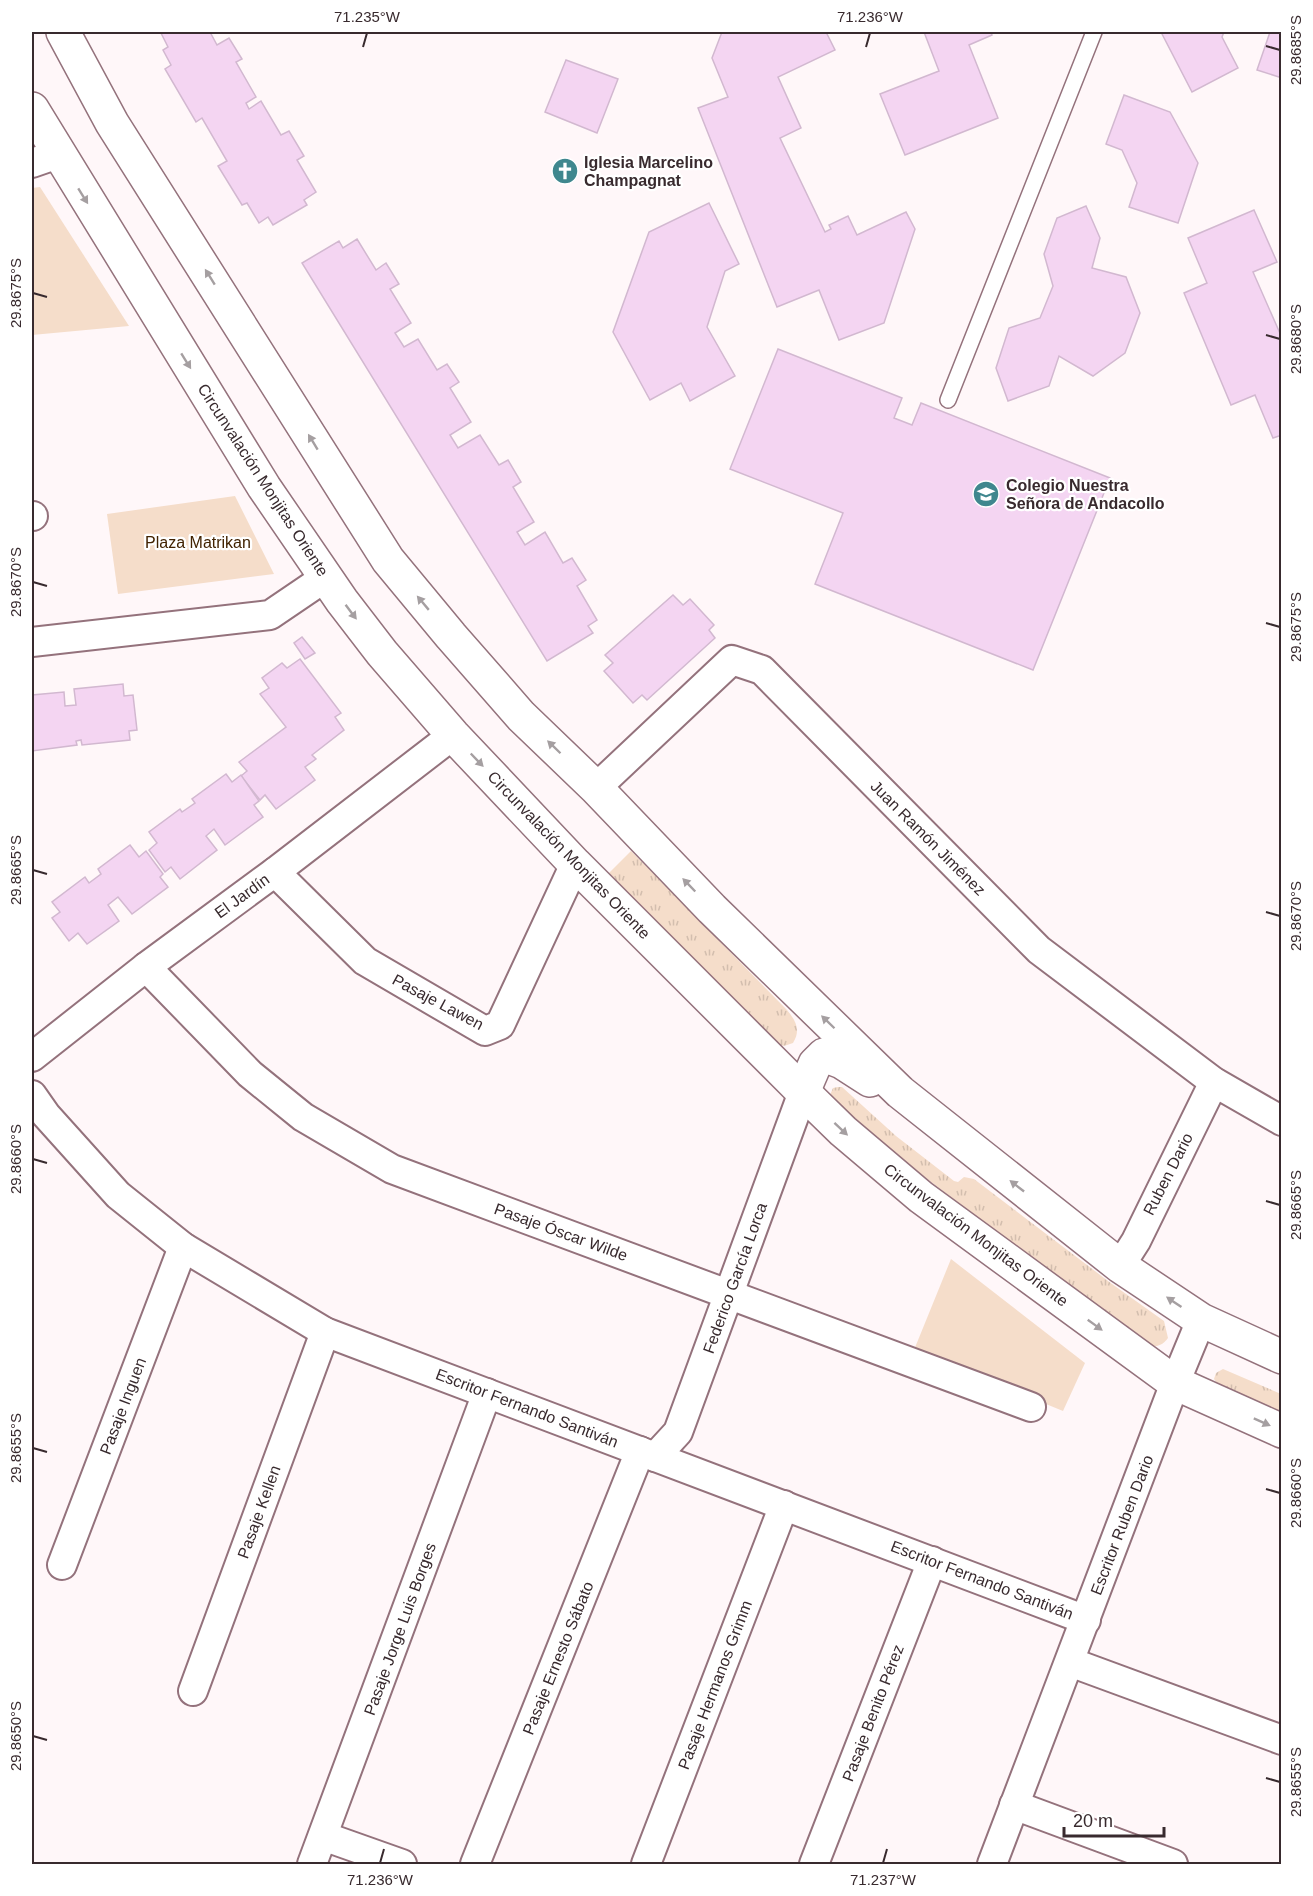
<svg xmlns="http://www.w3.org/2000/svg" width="1313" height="1896" font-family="Arial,sans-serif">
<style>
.grass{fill:url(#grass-tufts)}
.park{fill:#f5ddca}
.building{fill:#f4d5f2;stroke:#d2b8d0;stroke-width:1.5}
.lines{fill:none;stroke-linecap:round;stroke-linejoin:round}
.lane-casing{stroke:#94727c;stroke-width:18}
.street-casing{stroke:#94727c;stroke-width:32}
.secondary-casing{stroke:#94727c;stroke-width:36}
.lane{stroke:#fff;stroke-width:15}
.street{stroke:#fff;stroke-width:28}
.secondary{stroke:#fff;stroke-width:33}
.oneway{fill:#a59fa1}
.ticks{fill:none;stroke:#382a2e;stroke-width:2}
.labels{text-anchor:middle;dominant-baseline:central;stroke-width:4.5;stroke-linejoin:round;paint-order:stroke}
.poi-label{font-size:16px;font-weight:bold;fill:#382a2e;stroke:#fff;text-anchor:start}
.street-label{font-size:16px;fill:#382a2e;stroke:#fff}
.park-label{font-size:16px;fill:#412201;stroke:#fff}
.neatline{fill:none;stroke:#382a2e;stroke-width:2}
.ticks-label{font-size:15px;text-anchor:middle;fill:#382a2e}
</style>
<defs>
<pattern id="grass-tufts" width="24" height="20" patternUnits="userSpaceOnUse" patternTransform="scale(1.5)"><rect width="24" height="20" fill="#f5ddca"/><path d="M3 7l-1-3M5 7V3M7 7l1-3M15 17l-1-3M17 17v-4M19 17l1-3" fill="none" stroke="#d3beae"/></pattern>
</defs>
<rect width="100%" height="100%" fill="#fff7f9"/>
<g class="grass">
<path d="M631,851L787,1010C796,1021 801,1030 793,1043L784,1046L778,1044L676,946L609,873Z"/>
<path d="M838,1087H842L896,1136L954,1181L958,1182L964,1177L974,1179L1112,1284L1164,1321L1168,1338C1162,1346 1157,1347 1147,1346L872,1137L830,1095L833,1088Z"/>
<polygon points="1223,1369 1281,1394 1281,1416 1219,1386 1214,1379 1216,1373"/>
</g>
<g class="park">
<polygon points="40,187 129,326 32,335 32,188"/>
<polygon points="235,496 274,574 118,594 107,514"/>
<polygon points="951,1259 1085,1363 1063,1411 914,1350"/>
</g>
<g class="building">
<polygon points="163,32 210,32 217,45 229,38 242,59 236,62 256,97 246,103 249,109 261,101 281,135 289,131 304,156 297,160 316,192 304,200 307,205 273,225 268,217 259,223 247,203 242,205 218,166 227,161 202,118 196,122 165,69 171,65 163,50 168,47 161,33"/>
<polygon points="722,32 826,32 835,50 778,77 801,128 780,138 825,232 831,229 829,225 848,216 857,235 906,212 915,229 884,323 839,340 819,290 777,307 698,108 728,97 712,58"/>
<polygon points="924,32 991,32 992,35 969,45 998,118 905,155 880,94 939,71"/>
<polygon points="1161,32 1224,32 1222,37 1238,68 1192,92"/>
<polygon points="1270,32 1282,32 1282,78 1257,70"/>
<polygon points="566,60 618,79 597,133 545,112"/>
<polygon points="1124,95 1170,112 1198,163 1178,223 1129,207 1137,183 1122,150 1106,144"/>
<polygon points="709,203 739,264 725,271 707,327 735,376 690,401 681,383 650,400 613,332 649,232"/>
<polygon points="1086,206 1100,238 1092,268 1126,277 1140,313 1125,353 1093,376 1059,356 1049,386 1008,401 996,368 1009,328 1040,318 1053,286 1044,254 1057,218"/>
<polygon points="1254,210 1277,262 1253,272 1282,338 1282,435 1273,438 1255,395 1231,405 1184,293 1207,283 1188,238"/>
<polygon points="357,239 376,270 386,263 399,284 390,289 411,323 395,333 404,347 418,339 437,370 447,364 459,382 450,388 471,422 450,435 458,448 480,435 499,465 508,460 521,482 513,487 534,522 517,532 525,545 545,532 563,563 572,558 586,580 577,586 597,620 588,626 593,633 547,661 302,263 339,241 343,248"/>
<polygon points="778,349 902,398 894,418 912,425 921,403 1110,478 1033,670 815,584 843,513 730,469"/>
<polygon points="673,595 683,605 690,599 714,625 709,630 715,638 647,700 642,695 633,703 604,671 613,663 605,655"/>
<polygon points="302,637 315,653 305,659 294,643"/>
<polygon points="300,659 341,713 335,717 344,730 312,755 316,759 305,767 315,780 276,809 265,795 260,800 241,776 247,771 239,762 286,727 260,694 269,688 262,678 282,663 287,668"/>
<polygon points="123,684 124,696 133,695 137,730 129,731 130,740 82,745 81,740 76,741 77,745 32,751 32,695 64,692 65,706 76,705 74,689"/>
<polygon points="226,774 232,782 241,775 259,801 254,805 263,817 225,845 214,829 206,836 217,850 180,879 171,867 165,872 149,850 157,843 149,832 180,809 182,812 195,803 192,799"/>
<polygon points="130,845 139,857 146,851 163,874 160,877 168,887 132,914 118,897 108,905 119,921 87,944 78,933 69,941 52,918 60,912 52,902 85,877 89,883 101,874 98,869"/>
</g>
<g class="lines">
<defs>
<polyline id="lane" points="948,400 1094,32"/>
<g id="street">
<polyline points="32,163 58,154"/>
<polyline points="32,516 33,516"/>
<polyline points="32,642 270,615 326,577"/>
<polyline points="596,788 732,660 762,670 1039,950 1214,1082 1282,1121"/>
<polyline points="275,872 365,961 485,1031 500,1025 575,864"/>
<polyline points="146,967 250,1074 303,1117 392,1169 1031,1407"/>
<polyline points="32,1057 146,967 275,872 453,735"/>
<polyline points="32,1095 46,1115 118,1195 183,1247 325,1332 1086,1620"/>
<polyline points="1120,1266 1136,1241 1214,1082"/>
<polyline points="655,1457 678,1432 803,1092"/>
<polyline points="62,1565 183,1247"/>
<polyline points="1070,1662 1282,1740"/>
<polyline points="193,1691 325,1332"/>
<polyline points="1014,1805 1173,1864"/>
<polyline points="323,1836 402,1864"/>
<polyline points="312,1864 487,1393"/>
<polyline points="475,1864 640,1451"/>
<polyline points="646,1864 784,1505"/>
<polyline points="814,1864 932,1561"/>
<polyline points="992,1864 1175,1383 1201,1320"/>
</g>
<g id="secondary">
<polyline points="63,32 112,123 388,560 451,636 521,716 596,788 712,909 900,1092 1120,1266 1201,1320 1282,1357"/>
<polyline points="32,109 264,487 342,601 382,653 453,735 575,864 803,1092 843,1131 921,1197 1175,1383 1282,1431"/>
<polyline points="803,1092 815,1064 824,1055 842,1062 870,1080"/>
</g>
</defs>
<use href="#lane" class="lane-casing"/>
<use href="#street" class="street-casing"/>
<use href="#secondary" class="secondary-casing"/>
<use href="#lane" class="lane"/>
<use href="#street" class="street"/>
<use href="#secondary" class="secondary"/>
</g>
<defs><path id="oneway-solid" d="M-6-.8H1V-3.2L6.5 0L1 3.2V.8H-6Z" transform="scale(1.5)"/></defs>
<g class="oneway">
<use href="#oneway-solid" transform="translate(83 196) rotate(58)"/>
<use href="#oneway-solid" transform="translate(210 277) rotate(-122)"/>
<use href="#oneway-solid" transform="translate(186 361) rotate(58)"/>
<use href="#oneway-solid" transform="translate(313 442) rotate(-121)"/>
<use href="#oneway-solid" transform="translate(423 603) rotate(-130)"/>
<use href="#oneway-solid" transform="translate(351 612) rotate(53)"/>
<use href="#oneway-solid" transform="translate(554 747) rotate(-136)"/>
<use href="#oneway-solid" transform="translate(477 760) rotate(46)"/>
<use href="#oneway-solid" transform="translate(689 885) rotate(-134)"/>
<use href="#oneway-solid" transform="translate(828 1022) rotate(-136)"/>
<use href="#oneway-solid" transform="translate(841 1129) rotate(43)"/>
<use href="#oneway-solid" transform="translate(1017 1186) rotate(-142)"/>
<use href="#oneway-solid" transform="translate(1174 1302) rotate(-146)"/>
<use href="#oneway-solid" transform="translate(1095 1325) rotate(36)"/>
<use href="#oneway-solid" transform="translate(1262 1422) rotate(24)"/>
</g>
<path class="ticks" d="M1266,46L1280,50M363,47L367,33M866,47L870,33M33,293L47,297M1266,335L1280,339M33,582L47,586M1266,623L1280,627M33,870L47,874M1266,912L1280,916M33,1159L47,1163M1266,1201L1280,1205M33,1448L47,1452M1266,1489L1280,1493M33,1736L47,1740M1266,1778L1280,1782M380,1863L384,1849M883,1863L887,1849"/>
<defs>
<symbol id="church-disc" viewBox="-11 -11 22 22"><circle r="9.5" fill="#3f878e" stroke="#fff"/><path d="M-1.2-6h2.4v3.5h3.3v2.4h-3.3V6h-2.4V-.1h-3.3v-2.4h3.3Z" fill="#fff"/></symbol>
<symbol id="school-disc" viewBox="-11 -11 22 22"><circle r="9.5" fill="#3f878e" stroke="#fff"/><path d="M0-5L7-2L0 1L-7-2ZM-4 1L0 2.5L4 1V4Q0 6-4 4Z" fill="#fff"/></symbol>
</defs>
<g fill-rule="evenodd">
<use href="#church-disc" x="550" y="156" width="30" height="30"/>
<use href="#school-disc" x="971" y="479" width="30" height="30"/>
</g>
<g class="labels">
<g class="poi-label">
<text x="584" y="162">Iglesia Marcelino<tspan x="584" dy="18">Champagnat</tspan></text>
<text x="1006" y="485">Colegio Nuestra<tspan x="1006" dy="18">Señora de Andacollo</tspan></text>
</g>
<g class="street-label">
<text transform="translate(263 480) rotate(57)">Circunvalación Monjitas Oriente</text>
<text transform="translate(928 838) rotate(45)">Juan Ramón Jiménez</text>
<text transform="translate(569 855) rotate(46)">Circunvalación Monjitas Oriente</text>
<text transform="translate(242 896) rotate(-36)">El Jardín</text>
<text transform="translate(438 1002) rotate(28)">Pasaje Lawen</text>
<text transform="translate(1168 1174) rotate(-63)">Ruben Dario</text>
<text transform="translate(561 1232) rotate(20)">Pasaje Óscar Wilde</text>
<text transform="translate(976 1235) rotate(37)">Circunvalación Monjitas Oriente</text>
<text transform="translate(735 1278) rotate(-70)">Federico García Lorca</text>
<text transform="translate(123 1406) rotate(-69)">Pasaje Inguen</text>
<text transform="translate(527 1408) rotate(21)">Escritor Fernando Santiván</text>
<text transform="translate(259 1512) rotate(-70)">Pasaje Kellen</text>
<text transform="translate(1122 1525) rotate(-69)">Escritor Ruben Dario</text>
<text transform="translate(982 1580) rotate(21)">Escritor Fernando Santiván</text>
<text transform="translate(400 1629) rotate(-70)">Pasaje Jorge Luis Borges</text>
<text transform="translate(558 1658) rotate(-68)">Pasaje Ernesto Sábato</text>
<text transform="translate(715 1685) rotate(-69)">Pasaje Hermanos Grimm</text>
<text transform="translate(873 1713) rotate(-69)">Pasaje Benito Pérez</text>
</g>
<g class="park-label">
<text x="198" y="542">Plaza Matrikan</text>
</g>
</g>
<rect width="1313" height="1896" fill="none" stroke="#ffffff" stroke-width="66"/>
<path d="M1064 1827v9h100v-9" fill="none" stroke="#382a2e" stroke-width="3"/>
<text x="1073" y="1827" font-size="18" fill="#382a2e" stroke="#ffffff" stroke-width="4.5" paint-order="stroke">20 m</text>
<rect x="33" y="33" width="1247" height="1830" class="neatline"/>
<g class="ticks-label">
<text x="367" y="22">71.235°W</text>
<text x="870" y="22">71.236°W</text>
<text transform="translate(1296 50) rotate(-90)" y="5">29.8685°S</text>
<text transform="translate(16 293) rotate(-90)" y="5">29.8675°S</text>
<text transform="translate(1296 339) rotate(-90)" y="5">29.8680°S</text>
<text transform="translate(16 582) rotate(-90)" y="5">29.8670°S</text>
<text transform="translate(1296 627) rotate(-90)" y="5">29.8675°S</text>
<text transform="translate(16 870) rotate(-90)" y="5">29.8665°S</text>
<text transform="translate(1296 916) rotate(-90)" y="5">29.8670°S</text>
<text transform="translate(16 1159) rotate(-90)" y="5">29.8660°S</text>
<text transform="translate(1296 1205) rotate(-90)" y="5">29.8665°S</text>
<text transform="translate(16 1448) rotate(-90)" y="5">29.8655°S</text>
<text transform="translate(1296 1493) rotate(-90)" y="5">29.8660°S</text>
<text transform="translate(16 1736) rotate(-90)" y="5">29.8650°S</text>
<text transform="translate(1296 1782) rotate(-90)" y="5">29.8655°S</text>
<text x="380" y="1885">71.236°W</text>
<text x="883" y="1885">71.237°W</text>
</g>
</svg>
